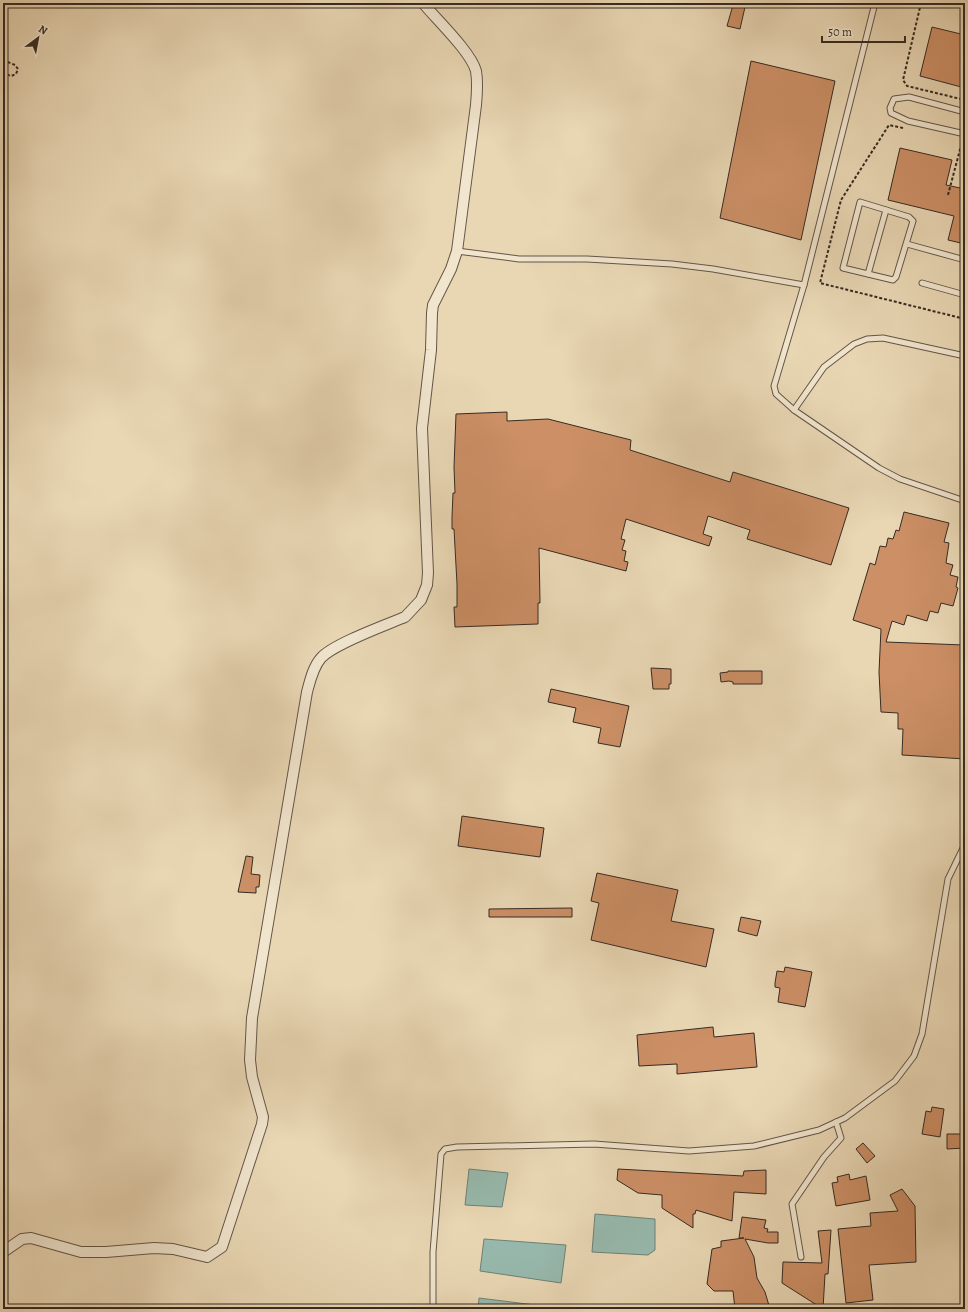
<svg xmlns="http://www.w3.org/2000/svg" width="968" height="1312" font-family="Alegreya,serif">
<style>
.water{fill:#97baae;stroke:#708176}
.building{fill:#cc8f66;stroke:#362b23}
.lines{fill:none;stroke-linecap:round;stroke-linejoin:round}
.service-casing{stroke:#635647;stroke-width:7}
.minor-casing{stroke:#635647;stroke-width:12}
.path{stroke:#362b23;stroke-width:2;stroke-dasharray:3 2;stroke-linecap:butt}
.service{stroke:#f1e5ce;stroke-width:5}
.minor{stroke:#f1e5ce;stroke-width:10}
</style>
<rect width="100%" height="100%" fill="#e9d7b4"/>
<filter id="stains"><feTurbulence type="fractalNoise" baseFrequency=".005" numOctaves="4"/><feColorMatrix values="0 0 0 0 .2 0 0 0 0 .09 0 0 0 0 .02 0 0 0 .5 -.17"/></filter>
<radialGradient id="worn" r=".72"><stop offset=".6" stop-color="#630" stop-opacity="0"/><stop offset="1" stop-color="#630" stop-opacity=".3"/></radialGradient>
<g class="water">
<polygon points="469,1169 508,1173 502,1207 465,1205"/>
<polygon points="595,1214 655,1219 655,1250 648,1255 592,1252"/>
<polygon points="484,1239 566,1245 561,1283 480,1271"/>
<polygon points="479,1298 559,1308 478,1309"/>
</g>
<g class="building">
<polygon points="733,5 745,7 740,29 727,26"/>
<polygon points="932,27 965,35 965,88 920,76"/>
<polygon points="751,61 835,81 801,240 720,218"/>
<polygon points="900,148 952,160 946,185 965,189 965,244 948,240 954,216 888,200"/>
<polygon points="507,412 507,421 548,419 631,440 630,450 730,482 733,472 849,508 831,565 747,539 750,530 708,516 703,534 712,537 709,546 626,519 621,539 625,540 622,550 626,551 624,561 628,562 626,571 539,548 540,603 538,603 538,624 455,627 454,607 457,607 457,584 454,529 452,529 452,517 453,493 455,493 454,467 456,414"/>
<polygon points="904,512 949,523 944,542 949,543 946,563 953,565 950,575 958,577 956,587 958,588 953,606 941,603 938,613 930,611 927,621 907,615 904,625 892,621 886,642 964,645 965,759 902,755 903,729 898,729 898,713 881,712 879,672 881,629 853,620 870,563 875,565 880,546 886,547 888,538 893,539 896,530 899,531"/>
<polygon points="651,668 671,669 671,684 669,684 669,689 653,689"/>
<polygon points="728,671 762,671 762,684 733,684 733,682 729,681 721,682 720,673 728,672"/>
<polygon points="551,689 629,706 620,747 598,743 601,728 573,722 576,708 548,702"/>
<polygon points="462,816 544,828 540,857 458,846"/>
<polygon points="246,856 253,857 251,874 260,875 259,887 256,887 256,893 238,892"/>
<polygon points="597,873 678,890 671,921 714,929 706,967 591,940 599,903 591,901"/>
<polygon points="572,908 572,917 489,917 489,909"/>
<polygon points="741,917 761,921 757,936 738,931"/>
<polygon points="785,967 812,972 805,1007 778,1002 780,988 775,987 775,983 777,971 784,972"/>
<polygon points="713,1027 714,1037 754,1033 757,1067 677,1074 677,1064 639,1066 637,1035"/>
<polygon points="932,1107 944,1109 940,1137 922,1134 926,1111 931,1112"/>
<polygon points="947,1134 965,1134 965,1148 947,1149"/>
<polygon points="863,1143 875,1156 867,1163 856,1149"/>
<polygon points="618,1169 743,1176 744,1171 766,1170 766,1194 734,1192 732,1221 696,1210 695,1214 693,1214 693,1228 662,1208 662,1195 638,1193 617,1180"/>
<polygon points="849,1174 850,1180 866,1176 870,1200 836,1206 832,1183 838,1182 837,1177"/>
<polygon points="902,1189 915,1206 916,1262 869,1265 873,1300 846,1303 838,1229 871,1226 870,1213 898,1211 890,1195"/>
<polygon points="742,1217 766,1220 764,1228 768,1229 767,1232 778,1232 778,1243 768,1243 745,1239 754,1257 757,1278 765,1292 770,1309 735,1309 733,1291 714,1291 707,1284 712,1249 721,1247 721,1241 744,1238 739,1238"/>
<polygon points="831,1230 828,1274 825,1274 823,1309 782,1283 783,1262 822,1263 818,1231"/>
</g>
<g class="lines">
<defs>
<g id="service">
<polyline points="875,3 804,285 774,386 776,394 794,410 879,468 900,479 965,501"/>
<polyline points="965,112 909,97 894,99 890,108 891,113 908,121 965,134"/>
<polygon points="860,202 909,217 913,221 896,277 893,280 843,268"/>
<polyline points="907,244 965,260"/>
<polyline points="457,251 519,259 587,259 672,264 713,269 804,285"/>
<polyline points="868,274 886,210"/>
<polyline points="922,283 965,295"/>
<polyline points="794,410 824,367 854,344 867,339 883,338 965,356"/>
<polyline points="964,501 965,507"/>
<polyline points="801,1257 792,1204 824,1157 841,1138 836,1122"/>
<polyline points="433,1309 433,1252 441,1154 445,1149 457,1147 594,1144 689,1151 754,1146 819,1130 845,1118 895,1081 914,1056 922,1034 948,879 965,844"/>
</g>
<path id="minor" d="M3,1252L22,1239L31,1238L81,1252H106L154,1248L173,1249L207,1257L222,1247L262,1124L263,1117L252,1077L250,1060L252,1018L307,692C310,681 313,667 321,658C333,644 386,625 405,617L421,600L427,585L428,573L422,428L431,350L432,313L433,305L451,269L457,251L476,105C477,94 478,82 476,71C471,52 436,19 423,3"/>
</defs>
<use href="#service" class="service-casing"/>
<use href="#minor" class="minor-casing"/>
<g class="path">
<polyline points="921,3 903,80 907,86 965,100"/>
<polyline points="3,60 15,65 18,69 16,74 11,76 3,73"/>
<polyline points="903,128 889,125 841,200 820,283 965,319"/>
<polyline points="948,195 962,142"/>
</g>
<use href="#service" class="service"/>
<use href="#minor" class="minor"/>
</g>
<rect width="968" height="1312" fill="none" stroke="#e9d7b4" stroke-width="16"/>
<rect x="4" y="4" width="960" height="1304" fill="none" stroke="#362b23" stroke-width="2"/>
<rect x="8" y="8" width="952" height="1296" fill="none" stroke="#362b23"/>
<g transform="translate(38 38) rotate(32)" stroke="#f1e5ce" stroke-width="3" paint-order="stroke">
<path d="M0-3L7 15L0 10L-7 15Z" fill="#362b23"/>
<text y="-6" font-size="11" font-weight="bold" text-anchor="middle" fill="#362b23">N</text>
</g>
<path d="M822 36v6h83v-6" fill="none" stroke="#362b23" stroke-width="2"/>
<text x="828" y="36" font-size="12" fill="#362b23" stroke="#f1e5ce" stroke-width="3" paint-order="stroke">50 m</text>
<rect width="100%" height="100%" filter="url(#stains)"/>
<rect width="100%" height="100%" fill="url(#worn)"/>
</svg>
